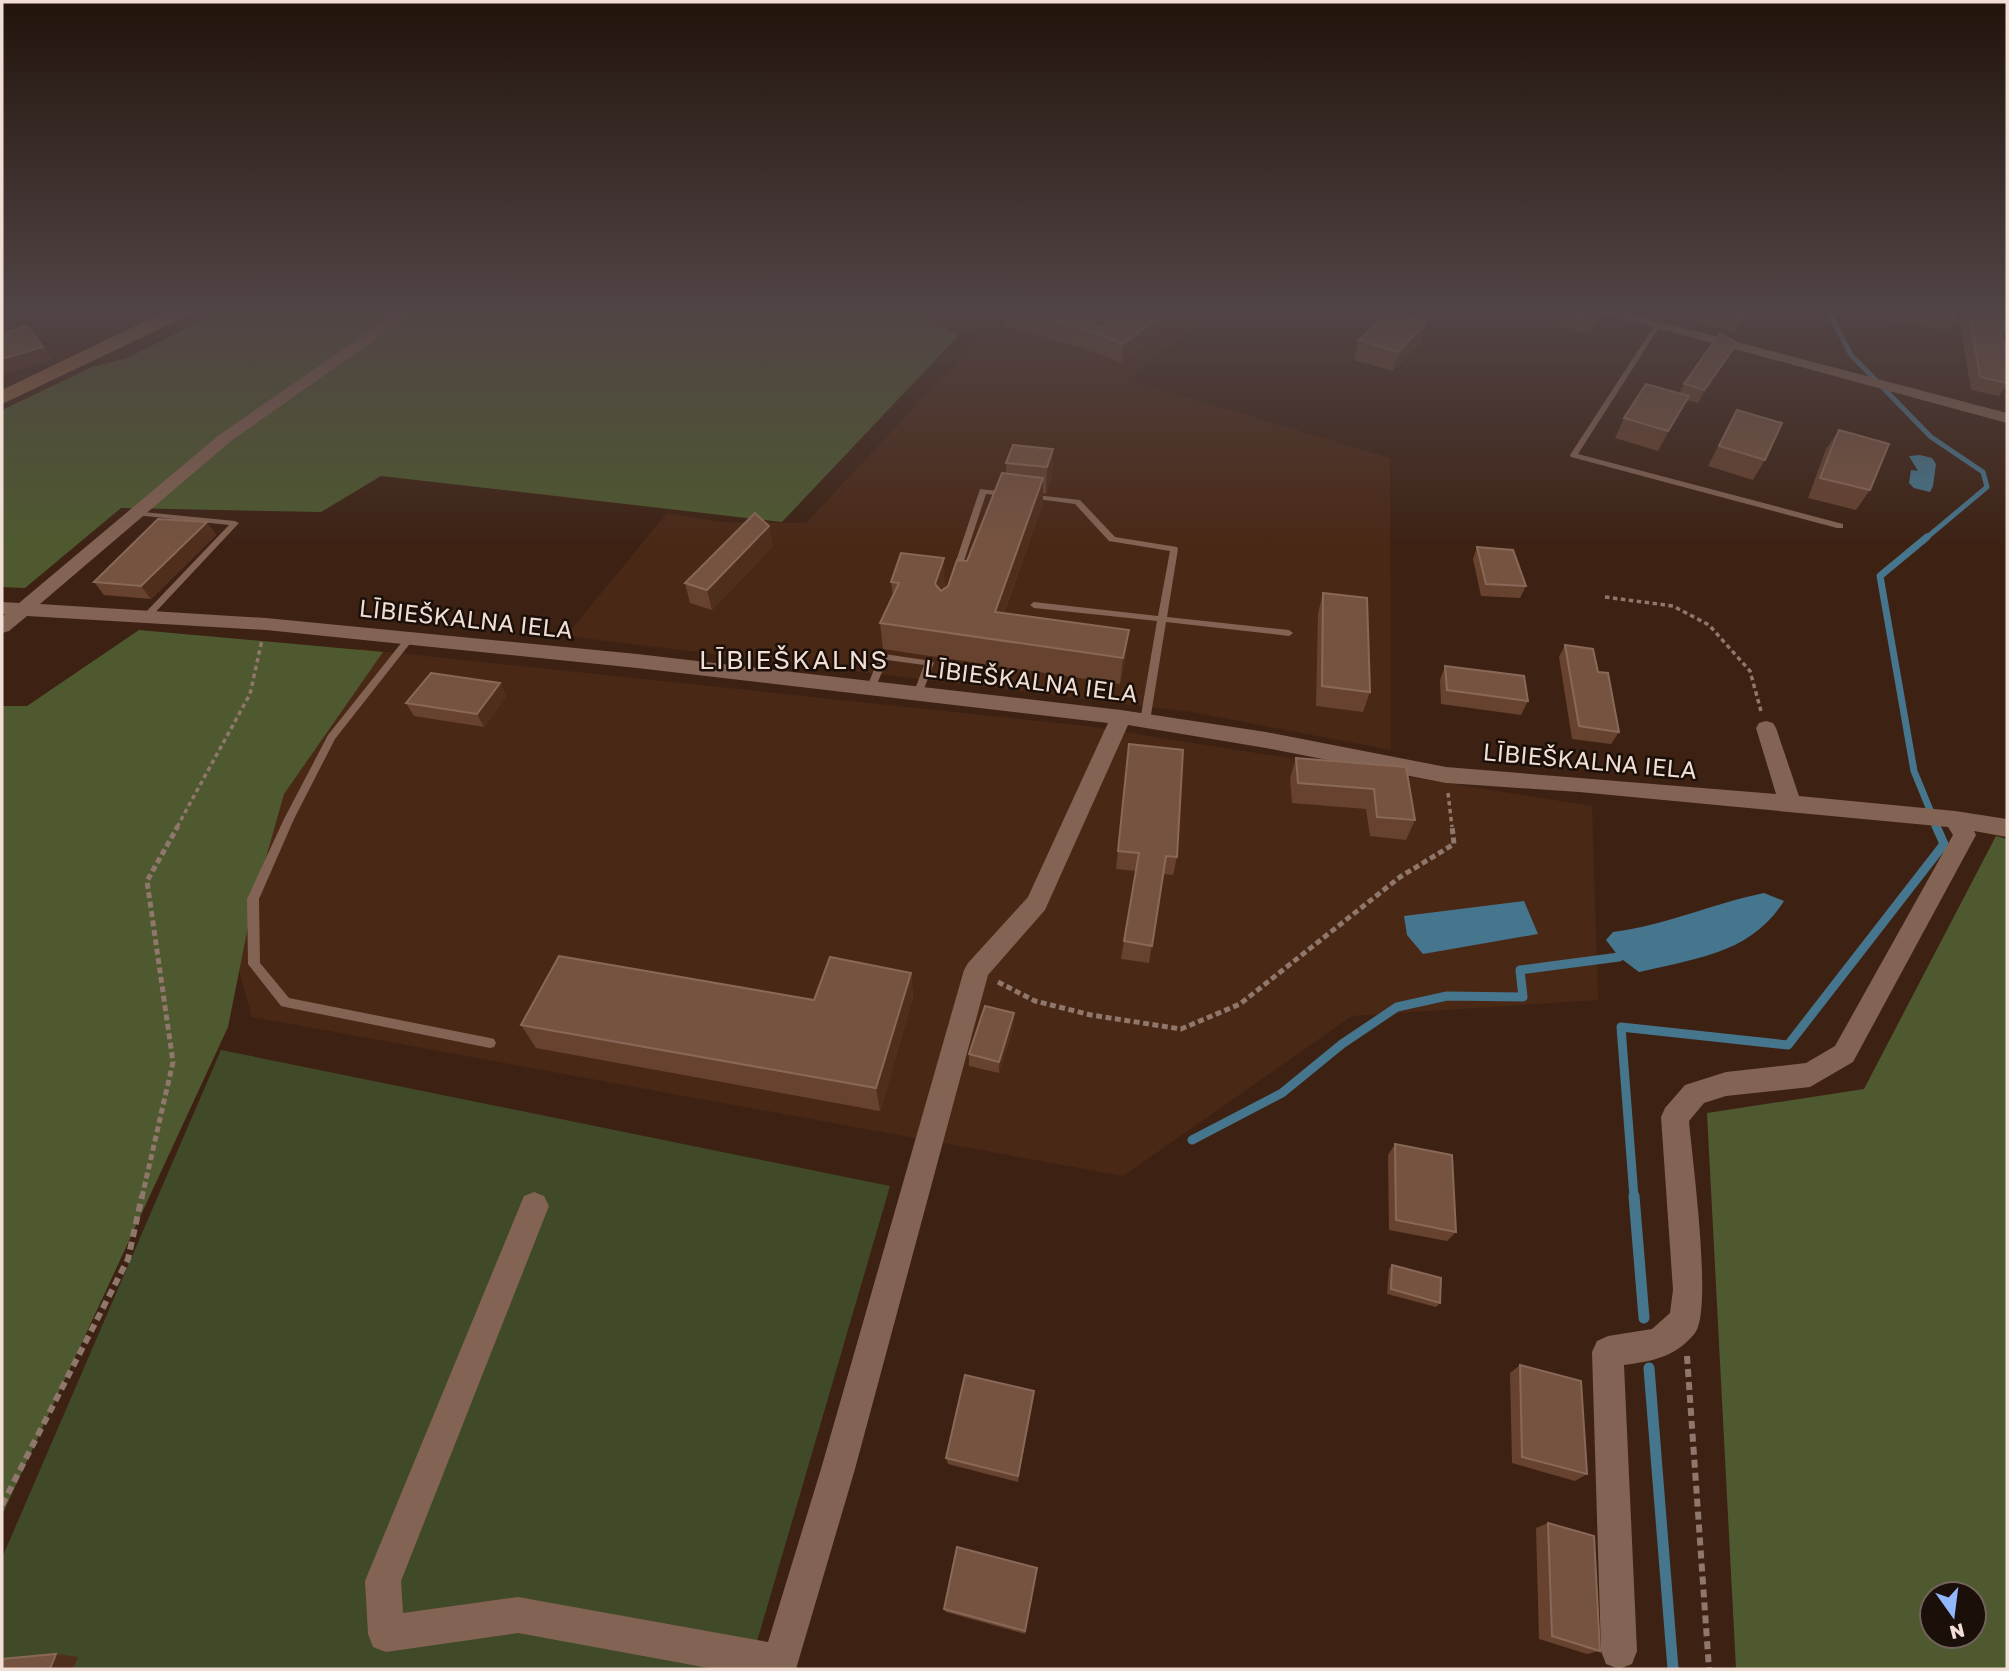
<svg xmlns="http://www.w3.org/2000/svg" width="2009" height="1671" font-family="'Golos Text',sans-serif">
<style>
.built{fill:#4a2816}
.green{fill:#404928}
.forest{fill:#4e592f;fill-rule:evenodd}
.water{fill:#46768d}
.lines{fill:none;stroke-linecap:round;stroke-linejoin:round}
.stream-far3{stroke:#46768d;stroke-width:5}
.stream-far2{stroke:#46768d;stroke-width:7}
.stream-far1{stroke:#46768d;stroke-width:9}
.stream{stroke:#46768d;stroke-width:11}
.path-far3{stroke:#8f776b;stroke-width:2.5;stroke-dasharray:3.5 2.5;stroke-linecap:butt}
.path-far2{stroke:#8f776b;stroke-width:3.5;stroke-dasharray:4.5 3.5;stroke-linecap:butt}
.path-far1{stroke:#8f776b;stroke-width:5;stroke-dasharray:6 3.5;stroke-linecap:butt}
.path{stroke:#8f776b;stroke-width:6;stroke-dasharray:8 5;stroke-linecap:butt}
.service{fill:#836353;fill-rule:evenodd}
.minor{fill:#836353;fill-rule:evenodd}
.secondary{fill:#946644;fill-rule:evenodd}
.wall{fill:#67422f}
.shaded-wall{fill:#502e1c}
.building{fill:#765340;stroke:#896858;stroke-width:2}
.labels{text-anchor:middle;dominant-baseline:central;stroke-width:5;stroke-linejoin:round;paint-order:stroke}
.street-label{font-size:24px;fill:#f1ded5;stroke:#1b0f09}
.neighbourhood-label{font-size:26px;letter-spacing:2px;fill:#f1ded5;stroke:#1b0f09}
</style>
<rect width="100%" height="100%" fill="#3d2214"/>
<g class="built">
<polygon points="908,312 1217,312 1128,380 1390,458 1391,750 1192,712 566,636 667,513 721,522 806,523 980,337"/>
<polygon points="360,649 1086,726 1592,806 1598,1000 1352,1016 1123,1176 252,1017 214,880"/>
</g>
<polygon class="green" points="221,1050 890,1186 749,1669 2,1669 2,1558"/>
<g class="forest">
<polygon points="219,312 913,312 959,335 782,522 381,476 321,512 121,508 25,588 2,587 2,410 92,367 127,358"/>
<polygon points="139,630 383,652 284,794 252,907 228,1027 2,1515 2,706 27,706"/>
<path d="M1996,836L2007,839V1669H1736L1707,1113L1864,1089ZM1932,1594H1974V1636H1932Z"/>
</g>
<g class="water">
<polygon points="1920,455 1932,458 1936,464 1933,486 1930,492 1914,488 1909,483 1911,470 1918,471 1909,456"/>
<path d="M1764,893L1784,901C1750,954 1696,958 1639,972L1619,957L1606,940L1613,932C1667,925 1711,904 1764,893Z"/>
<polygon points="1524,901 1538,934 1423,954 1407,935 1404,916"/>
</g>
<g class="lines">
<polyline class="stream-far3" points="1829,312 1851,355 1931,437 1983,472 1987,487 1925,539"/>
<polyline class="stream-far2" points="1927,537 1880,576 1914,771 1937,827"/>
<g class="stream-far1">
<polyline points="1192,1140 1282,1093 1342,1044 1397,1007 1447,996 1523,997 1520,970 1619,957"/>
<polyline points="1634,1197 1621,1027 1788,1045 1944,844 1936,826"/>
</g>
<g class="stream">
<polyline points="1634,1196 1644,1318"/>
<polyline points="1649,1368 1673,1669"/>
</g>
<polyline class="path-far3" points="201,318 213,312"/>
<g class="path-far2">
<polyline points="1605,597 1673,606 1709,625 1750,671 1761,711"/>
<polyline points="1448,793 1452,827"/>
<polyline points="177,827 250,694 262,640"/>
</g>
<g class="path-far1">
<polyline points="998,982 1035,1001 1091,1015 1181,1029 1240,1004 1400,877 1454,844 1452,826"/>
<polyline points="142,1197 173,1062 147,881 178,826"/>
</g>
<g class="path">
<polyline points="1687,1356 1709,1669"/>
<polyline points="2,1505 128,1259 142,1196"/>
</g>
<g class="service">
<polygon points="1657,324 1660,326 1578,454 1843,524 1843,528 1837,528 1571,457 1570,455 1654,326"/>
<polygon points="980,489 1007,492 1011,494 1007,496 986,494 960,573 959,575 953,575 952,573"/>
<polygon points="1027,494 1080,500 1115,537 1177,547 1178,549 1167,617 1289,630 1293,633 1289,636 1166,622 1150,721 1148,723 1142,723 1140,721 1157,621 1034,608 1030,605 1034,602 1158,616 1170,551 1109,541 1075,504 1030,498 1026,496"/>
<polygon points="133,511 235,521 239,523 150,618 144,618 144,614 229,525 136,515 132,513"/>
<polygon points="409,636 412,637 412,641 335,739 294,819 259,899 260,963 289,998 490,1038 494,1039 496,1043 494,1047 490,1048 285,1007 281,1006 248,964 247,899 284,819 328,735 406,637"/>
<polygon points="884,654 932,661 934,663 922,694 919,695 914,692 924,665 887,660 875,689 869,689 867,687 879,657"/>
</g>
<g class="minor">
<path d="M397,312H414L231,441L40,604L266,618L637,654L1121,710L1266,732L1446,767L1776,794L1756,728L1759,723L1766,721L1773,723L1776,728L1799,796L1955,811L2007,819V837L1974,831L1976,835L1853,1062L1810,1087L1726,1096L1704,1103L1689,1121C1692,1157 1713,1310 1695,1333C1676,1357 1653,1361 1624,1365L1637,1651L1632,1664L1619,1669L1606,1664L1601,1651L1592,1352L1597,1341L1608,1336L1652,1329L1670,1313L1673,1290L1661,1117L1665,1108L1685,1085L1726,1072L1806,1063L1835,1046L1953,835L1948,827L1579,792L1446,783L1266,748L1128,725L1045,910L988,975L855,1469L796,1669H714L518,1633L386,1652L373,1647L368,1634L365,1581L524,1196L534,1192L544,1196L549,1206L401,1581L403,1613L518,1597L768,1642L821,1469L964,970L968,963L1028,897L1108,723L637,668L266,630L27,616L9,631L2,633V617L5,614H2V602L19,603L219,435Z"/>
<polygon points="1598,312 1623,312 2007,413 2007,423"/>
<polygon points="2003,317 2007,318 2007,335 2002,334 1996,321"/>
</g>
<polygon class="secondary" points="164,312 189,312 187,316 2,404 2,390"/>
</g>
<g class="wall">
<polygon points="1004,312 1108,312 1108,323 1129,315 1122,363 1077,346 1004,326"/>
<polygon points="1702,312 1749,312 1734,333 1697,323"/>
<polygon points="1887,312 1956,312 1956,319 1949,330 1886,320"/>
<polygon points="1963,312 1992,312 2007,356 2007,385 1999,396 1971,390 1959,318"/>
<polygon points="1562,314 1603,316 1589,334 1557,326"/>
<polygon points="1359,340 1422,341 1393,371 1354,360"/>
<polygon points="1730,355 1698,403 1687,400 1658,451 1615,438 1624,418 1679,393 1684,384"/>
<polygon points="1737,410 1765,460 1753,480 1708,466"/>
<polygon points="1839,430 1870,490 1856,510 1808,498 1826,449"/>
<polygon points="1053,449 1052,476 1046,494 1043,493 1043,503 1004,613 1126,656 1120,684 883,649 880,623 893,596 891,582 945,584 944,589 948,586 967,561 1006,474 1006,463"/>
<polygon points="207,522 216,535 151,599 104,595 94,582"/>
<polygon points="773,546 712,610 690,603 685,583"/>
<polygon points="1477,547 1526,586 1520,598 1481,596 1473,559"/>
<polygon points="1323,593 1370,692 1363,712 1316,706 1318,613"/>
<polygon points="1565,645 1598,672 1619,732 1611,744 1572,739 1559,657"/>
<polygon points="1445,666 1528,701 1521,715 1441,704 1440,680"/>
<polygon points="500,683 506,697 484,727 414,716 406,703"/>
<polygon points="1129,744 1177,857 1173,875 1163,874 1149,963 1121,959 1136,871 1116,869"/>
<polygon points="1296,758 1406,767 1415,820 1406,840 1370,836 1366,809 1292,803 1290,778"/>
<polygon points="911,973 913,997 880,1111 536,1048 521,1025 814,1000"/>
<polygon points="1014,1013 1014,1026 999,1073 969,1066 969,1054"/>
<polygon points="1395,1144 1456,1232 1447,1241 1389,1230 1388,1155"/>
<polygon points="1392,1265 1440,1303 1436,1307 1387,1294 1389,1269"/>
<polygon points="1520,1365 1587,1474 1575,1481 1512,1463 1510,1373"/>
<polygon points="1033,1399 1018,1482 948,1464 946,1458"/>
<polygon points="1548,1523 1600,1651 1587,1654 1539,1639 1536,1528"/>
<polygon points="1037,1568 1025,1634 946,1612 944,1609"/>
</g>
<g class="shaded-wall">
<polygon points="1106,312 1108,312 1107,329 1094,333 1095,323"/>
<polygon points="1167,312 1190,312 1122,363 1123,344"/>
<polygon points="1602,312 1605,312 1603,316 1589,334 1594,322"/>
<polygon points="1746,312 1749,312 1734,333 1741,320"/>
<polygon points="1427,322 1422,341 1393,371 1398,352"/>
<polygon points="1737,343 1730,355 1698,403 1704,390"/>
<polygon points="43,347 52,360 2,375 2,359"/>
<polygon points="1689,396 1679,415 1658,451 1668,431"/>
<polygon points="1053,449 1052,476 1046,494 1047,467"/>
<polygon points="1043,478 1043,503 995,637 995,612"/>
<polygon points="207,522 216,535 151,599 141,586"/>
<polygon points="769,526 773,546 712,610 707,590"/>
<polygon points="944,558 945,584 937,610 935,584"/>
<polygon points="1129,630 1126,656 1120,684 1123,658"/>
<polygon points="500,683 506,697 484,727 477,714"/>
<polygon points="911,973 913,997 880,1111 876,1088"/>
<polygon points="1014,1013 1014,1026 999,1073 999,1062"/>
<polygon points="1034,1391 1033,1399 1018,1482 1018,1476"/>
<polygon points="56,1654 78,1657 73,1669 50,1669"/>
</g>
<g class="building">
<polygon points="1021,312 1106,312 1095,323 1095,326 1101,327 1121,313 1129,315 1133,312 1167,312 1123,344 1078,327"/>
<polygon points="1388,312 1393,312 1427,322 1398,352 1359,340"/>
<polygon points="1563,312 1602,312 1594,322 1562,314"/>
<polygon points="1712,312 1746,312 1741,320"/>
<polygon points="1916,312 1956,312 1956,319"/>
<polygon points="1969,312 1992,312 1998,332 2001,332 2007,356 2007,383 1980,377"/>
<polygon points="27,326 43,347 2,359 2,334"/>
<polygon points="1720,333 1737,343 1704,390 1684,384"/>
<polygon points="1646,384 1689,396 1668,431 1624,418"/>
<polygon points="1737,410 1782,423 1765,460 1719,446"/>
<polygon points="1839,430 1889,444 1870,490 1820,478"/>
<polygon points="1013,445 1053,449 1047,467 1006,463"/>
<polygon points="1002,473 1043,478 995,612 1129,630 1123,658 880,623 899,583 891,582 901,553 944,558 935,584 941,591 948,586 957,560 967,561"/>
<polygon points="755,513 769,526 707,590 685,583"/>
<polygon points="158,519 207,522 141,586 94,582"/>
<polygon points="1477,547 1513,550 1526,586 1486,584"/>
<polygon points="1323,593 1367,598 1370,692 1322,686"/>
<polygon points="1565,645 1593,649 1598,672 1608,673 1619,732 1579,726"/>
<polygon points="1445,666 1524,676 1528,701 1447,690"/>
<polygon points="431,673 500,683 477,714 406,703"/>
<polygon points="1129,744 1183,750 1177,857 1166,856 1152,946 1124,941 1139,853 1118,851"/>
<polygon points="1296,758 1406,767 1415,820 1377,817 1374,789 1298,783"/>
<polygon points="559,956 814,1000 830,957 911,973 876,1088 521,1025"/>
<polygon points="985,1006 1014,1013 999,1062 969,1054"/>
<polygon points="1395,1144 1452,1155 1456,1232 1396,1220"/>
<polygon points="1392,1265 1441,1278 1440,1303 1391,1289"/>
<polygon points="1520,1365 1581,1381 1587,1474 1522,1457"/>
<polygon points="965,1375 1034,1391 1018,1476 946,1458"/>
<polygon points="1548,1523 1594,1536 1600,1651 1552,1636"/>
<polygon points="957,1547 1037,1568 1025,1631 944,1609"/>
<polygon points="56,1654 50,1669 2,1669 2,1659"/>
</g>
<linearGradient id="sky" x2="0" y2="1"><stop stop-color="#22130b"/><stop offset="0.57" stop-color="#514445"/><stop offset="1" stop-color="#514445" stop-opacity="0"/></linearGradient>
<rect width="2009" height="546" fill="url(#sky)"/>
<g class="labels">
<g class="street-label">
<text transform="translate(466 618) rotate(6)">LĪBIEŠKALNA IELA</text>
<text transform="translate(1031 680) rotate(7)">LĪBIEŠKALNA IELA</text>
<text transform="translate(1590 760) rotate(5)">LĪBIEŠKALNA IELA</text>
</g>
<g class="neighbourhood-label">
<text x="794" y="659">LĪBIEŠKALNS</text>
</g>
</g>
<rect width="2009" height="1671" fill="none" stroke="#f1ded5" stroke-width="7"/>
<g transform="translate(1953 1615) rotate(166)"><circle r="33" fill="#1b0f09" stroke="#71625b" stroke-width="2"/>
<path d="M0-5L12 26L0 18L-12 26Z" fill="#92b7fd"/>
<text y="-10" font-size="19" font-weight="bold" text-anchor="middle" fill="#f1ded5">N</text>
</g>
</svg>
